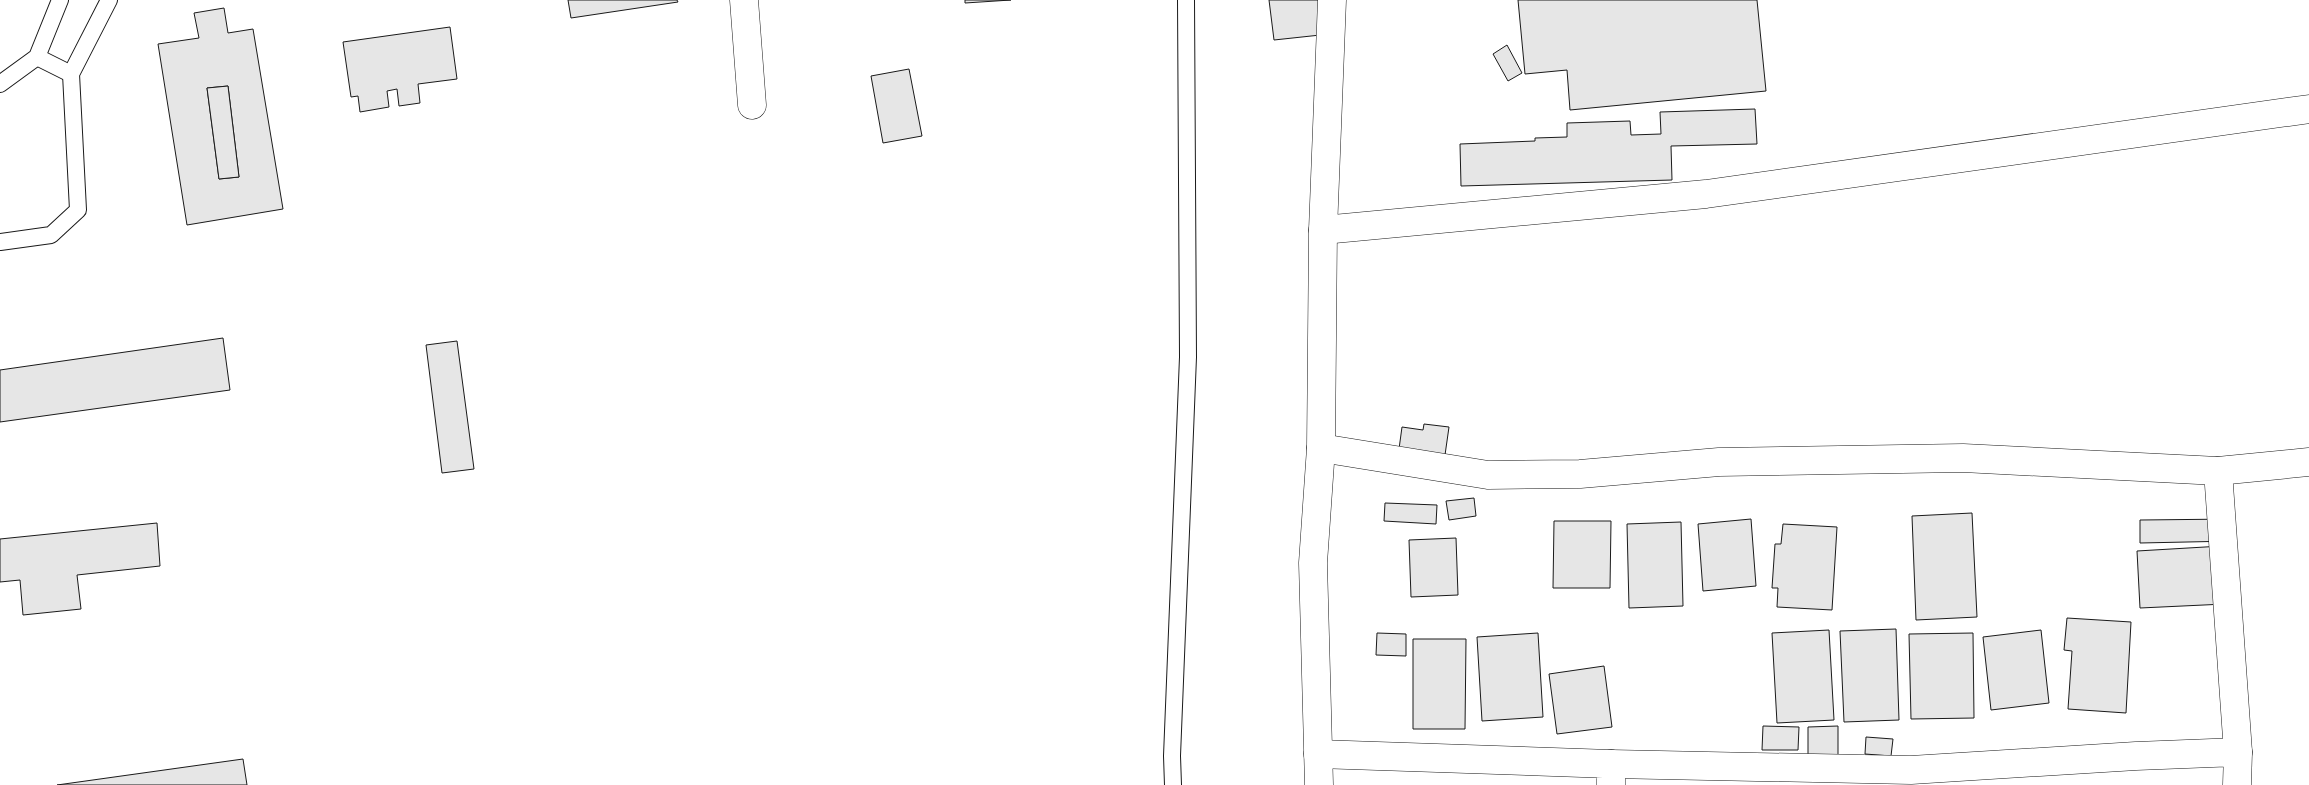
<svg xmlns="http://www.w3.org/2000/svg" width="2309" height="785" font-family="'Alegreya Sans',sans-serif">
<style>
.building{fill:#e6e6e6;stroke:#1a1a1a;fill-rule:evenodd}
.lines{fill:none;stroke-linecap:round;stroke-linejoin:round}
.service-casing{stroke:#1a1a1a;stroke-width:18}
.minor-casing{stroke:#1a1a1a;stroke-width:29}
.service{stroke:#fff;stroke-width:16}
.minor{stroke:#fff;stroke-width:28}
</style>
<rect width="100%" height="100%" fill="#fff"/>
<g class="building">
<polygon points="568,0 677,0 678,2 571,18"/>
<polygon points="965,0 1011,0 965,3"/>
<polygon points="1269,0 1336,0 1339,33 1274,40"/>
<polygon points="1518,0 1757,0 1766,91 1570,110 1567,70 1525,74"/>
<path d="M224,8L228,33L253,29L283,209L187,225L158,44L199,38L194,13ZM228,86L239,177L219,179L207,88Z"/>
<polygon points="450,27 457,79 418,84 420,103 399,106 397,89 387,91 389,107 360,112 358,96 351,97 343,42"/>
<polygon points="1507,45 1522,73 1508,81 1493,54"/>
<polygon points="909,69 922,136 883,143 871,76"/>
<polygon points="228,86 239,177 219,179 207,88"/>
<polygon points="1755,109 1757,144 1671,146 1672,180 1461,186 1460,144 1535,141 1535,138 1567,137 1567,123 1630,121 1631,135 1661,134 1660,112"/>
<polygon points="223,338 230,390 0,422 0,370"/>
<polygon points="457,341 474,469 442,473 426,345"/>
<polygon points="1424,424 1449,427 1445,455 1399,449 1402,427 1423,430"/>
<polygon points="1474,498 1476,516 1449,520 1446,501"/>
<polygon points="1385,503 1437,505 1436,524 1384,521"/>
<polygon points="1972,513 1977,617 1916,620 1912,516"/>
<polygon points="1751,519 1756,586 1703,591 1698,524"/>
<polygon points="2234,519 2234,541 2140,543 2140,520"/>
<polygon points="1554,521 1611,521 1610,588 1553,588"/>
<polygon points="1681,522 1683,606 1629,608 1627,524"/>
<polygon points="157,523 160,566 77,575 81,609 23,615 20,580 0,582 0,539"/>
<polygon points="1783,524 1837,527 1832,610 1777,607 1778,588 1772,588 1775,544 1781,544"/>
<polygon points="1456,538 1458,595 1411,597 1409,540"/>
<polygon points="2222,546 2225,604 2140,608 2137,551"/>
<polygon points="2067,618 2131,622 2126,713 2068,709 2072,651 2064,650"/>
<polygon points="1896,629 1899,720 1844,722 1840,631"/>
<polygon points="1829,630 1834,720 1777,723 1772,633"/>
<polygon points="2041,630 2049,703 1991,710 1983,637"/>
<polygon points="1377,633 1406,634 1406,656 1376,655"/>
<polygon points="1538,633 1543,717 1482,721 1477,637"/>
<polygon points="1973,633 1974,718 1911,719 1909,634"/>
<polygon points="1413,639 1466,639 1465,729 1413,729"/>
<polygon points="1604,666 1612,727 1557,734 1549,674"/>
<polygon points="1763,726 1799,727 1798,750 1762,750"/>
<polygon points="1838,726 1838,756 1808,756 1808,727"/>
<polygon points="1866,737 1893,739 1891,756 1865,754"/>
<polygon points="243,759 247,785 57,785"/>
</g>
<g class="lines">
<defs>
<g id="service">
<polyline points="37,57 71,74"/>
<polyline points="0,84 37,57 60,0"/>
<polyline points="0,242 51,235 78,210 71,74 109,0"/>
<polyline points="1173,785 1172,756 1188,357 1186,0"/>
</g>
<g id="minor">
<polyline points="744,0 752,105"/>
<polyline points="1323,230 1706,194 2309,109"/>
<polyline points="1321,448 1488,475 1580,474 1719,462 1963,458 2218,471 2309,462"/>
<polyline points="2218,471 2238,752"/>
<polyline points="1318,754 1611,764 1611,785"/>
<polyline points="1611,764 1911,770 2136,756 2238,752 2237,785"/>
<polyline points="1319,785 1313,563 1321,448 1323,230 1332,0"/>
</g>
</defs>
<use href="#service" class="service-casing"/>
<use href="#minor" class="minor-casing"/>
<use href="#service" class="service"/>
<use href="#minor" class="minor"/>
</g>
</svg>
